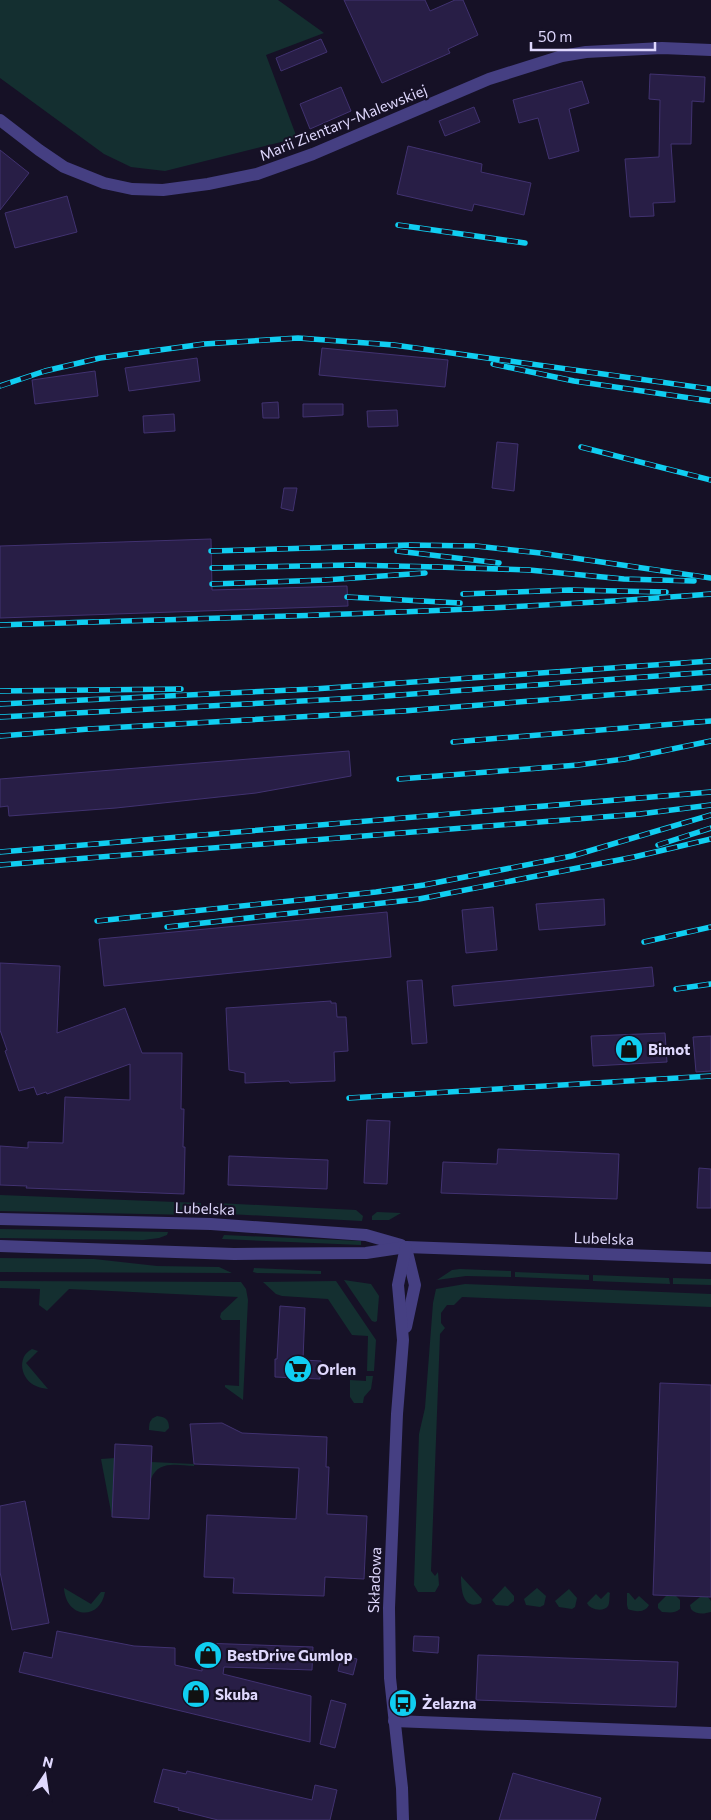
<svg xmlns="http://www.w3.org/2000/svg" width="711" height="1820" font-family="Commissioner,sans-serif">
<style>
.green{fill:#142f30}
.building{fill:#281e46;stroke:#413270}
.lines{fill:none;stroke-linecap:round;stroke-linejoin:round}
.minor{stroke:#453f82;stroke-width:12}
.rail-casing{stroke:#10cef1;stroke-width:5.5}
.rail{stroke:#161126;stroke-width:4;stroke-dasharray:11;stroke-linecap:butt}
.labels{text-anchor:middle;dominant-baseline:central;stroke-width:4.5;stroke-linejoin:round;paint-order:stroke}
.street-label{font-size:15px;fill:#dfd8fd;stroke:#161126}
.poi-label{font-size:15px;font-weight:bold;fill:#dfd8fd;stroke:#161126;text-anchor:start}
</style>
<rect width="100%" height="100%" fill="#161126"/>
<g class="green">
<polygon points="0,0 278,0 324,33 266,55 297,138 165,171 131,167 104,154 0,78"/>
<polygon points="0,1195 201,1203 201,1208 194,1215 0,1211"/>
<polygon points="217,1203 356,1210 363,1216 362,1221 228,1214"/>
<polygon points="377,1212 401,1213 389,1220 372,1220 372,1216"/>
<polygon points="0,1229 168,1232 167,1235 159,1238 143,1240 0,1238"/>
<polygon points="224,1235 361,1241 361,1245 222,1239"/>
<polygon points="0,1258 94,1259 157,1266 219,1267 232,1273 0,1272"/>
<polygon points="254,1268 321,1271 321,1274 257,1273 253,1272"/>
<polygon points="460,1269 511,1271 511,1277 466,1276 437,1280 452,1270"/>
<polygon points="515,1272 589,1275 589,1280 515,1277"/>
<polygon points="593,1275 669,1278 670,1284 593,1281"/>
<polygon points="673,1278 711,1279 711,1285 673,1284"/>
<polygon points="344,1280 371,1284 379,1296 377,1321 375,1322 372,1321"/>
<polygon points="0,1281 241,1282 246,1289 248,1300 243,1400 225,1387 225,1385 239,1386 240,1320 222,1320 220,1317 221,1313 238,1297 69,1289 47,1311 39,1305 40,1289 0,1288"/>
<polygon points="336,1281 376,1340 374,1371 367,1371 368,1336 352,1335 328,1299 282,1296 276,1294 263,1282"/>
<polygon points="465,1284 711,1294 711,1307 462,1297 454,1305 447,1305 441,1313 441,1323 445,1328 440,1334 431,1571 435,1576 438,1572 439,1585 435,1592 418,1592 414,1585 419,1434 425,1408 433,1303 436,1289"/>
<path d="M32,1349L38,1351L26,1363L48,1389C44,1388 40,1388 36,1386C21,1380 16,1357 32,1349Z"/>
<polygon points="366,1376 373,1376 371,1389 364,1397 363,1403 354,1403 350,1397 350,1380 366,1381"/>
<path d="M157,1416C165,1417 169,1419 169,1428L165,1432L149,1430C149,1422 150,1419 157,1416Z"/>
<polygon points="115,1458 112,1517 101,1459"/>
<path d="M151,1462L194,1464V1466C177,1465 158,1460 151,1479Z"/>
<path d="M461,1576L482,1599L481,1603C462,1611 461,1588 461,1576Z"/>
<polygon points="505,1586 514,1596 514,1601 508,1606 496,1605 492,1600"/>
<path d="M64,1588L91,1604L101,1592H105C100,1621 66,1619 64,1588Z"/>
<polygon points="537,1588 546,1596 544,1605 540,1607 526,1605 524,1599"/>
<polygon points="569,1589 577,1598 575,1607 572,1609 559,1607 555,1601"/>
<path d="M608,1592L610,1593C609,1597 610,1603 608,1606C603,1613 589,1609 587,1603L596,1594L601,1599Z"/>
<path d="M627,1593H629L635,1600L639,1596L649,1605C645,1613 635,1612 628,1609L627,1605Z"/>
<path d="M666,1596H676L680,1600V1609C674,1614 669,1612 662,1612L658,1608V1604Z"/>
<path d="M700,1597H708L711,1601V1612C704,1614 696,1615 691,1609L690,1605Z"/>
</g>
<g class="building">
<polygon points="344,0 425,0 430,11 455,0 463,0 478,35 448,49 450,53 382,83"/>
<polygon points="321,39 327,52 281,71 276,58"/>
<polygon points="650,74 705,77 704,102 692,101 691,144 671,144 675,202 653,203 654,216 630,217 625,159 659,157 660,100 649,99"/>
<polygon points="582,81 589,103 569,109 579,151 549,159 538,118 519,123 513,100"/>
<polygon points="341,87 351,111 310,129 300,104"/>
<polygon points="474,107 480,122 445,136 439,121"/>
<polygon points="408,146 482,164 481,172 531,183 524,215 474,204 472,211 397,194"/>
<polygon points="0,150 29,173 0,210"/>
<polygon points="67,196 77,232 15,248 5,213"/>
<polygon points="322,348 448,360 445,387 319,375"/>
<polygon points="197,358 200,381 129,391 125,368"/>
<polygon points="95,371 98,396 35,404 32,380"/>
<polygon points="278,402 279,418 263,418 262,403"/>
<polygon points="303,404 343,404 343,415 303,417"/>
<polygon points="397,410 398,426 368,427 367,411"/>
<polygon points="174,414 175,431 144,433 143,416"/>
<polygon points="497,442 518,444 514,491 492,488"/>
<polygon points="284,488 297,488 293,511 281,508"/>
<polygon points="211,539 212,590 347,586 348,606 0,618 0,546"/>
<polygon points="349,751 351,776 256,793 116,808 9,816 8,806 0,807 0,779"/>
<polygon points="604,899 605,925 539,930 536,904"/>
<polygon points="493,907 497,950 466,953 462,910"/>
<polygon points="387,912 391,957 104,986 99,939"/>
<polygon points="0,963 60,966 57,1033 125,1008 142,1053 182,1053 181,1109 184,1109 183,1147 185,1147 184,1194 26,1188 27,1186 0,1185 0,1146 28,1148 28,1142 63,1143 65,1097 130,1100 130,1064 47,1094 46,1092 37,1095 34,1087 19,1091 5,1051 7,1050 0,1030"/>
<polygon points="652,967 654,986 454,1006 452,986"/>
<polygon points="422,980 427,1043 412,1044 407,981"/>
<polygon points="331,1001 331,1003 336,1003 337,1017 346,1017 348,1051 334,1052 335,1081 290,1083 289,1081 245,1083 245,1073 229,1070 226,1008"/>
<polygon points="665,1033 667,1062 593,1066 591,1036"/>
<polygon points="711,1036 711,1071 696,1072 693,1037"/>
<polygon points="367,1120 390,1121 387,1184 364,1183"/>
<polygon points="498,1149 619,1154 617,1199 441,1193 443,1162 497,1164"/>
<polygon points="229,1156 328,1160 327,1189 228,1185"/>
<polygon points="699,1168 711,1169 711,1208 697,1208"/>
<polygon points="280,1306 305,1308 303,1360 321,1361 320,1379 275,1377 275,1359 277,1359"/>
<polygon points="660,1383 711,1385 711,1597 653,1595"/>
<polygon points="222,1423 242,1433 327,1437 326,1467 329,1467 327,1514 367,1516 364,1579 325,1577 324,1596 233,1593 234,1578 204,1577 207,1515 296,1519 299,1468 194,1464 190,1424"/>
<polygon points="115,1444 152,1446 149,1519 112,1517"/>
<polygon points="25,1501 49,1623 12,1630 0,1572 0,1506"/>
<polygon points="57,1631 134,1646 175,1648 175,1665 202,1671 202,1643 313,1647 312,1670 224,1667 223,1674 311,1696 310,1742 19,1672 24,1652 52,1658"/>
<polygon points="414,1636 439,1637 438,1653 413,1651"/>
<polygon points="342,1655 357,1659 353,1675 338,1671"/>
<polygon points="478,1655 678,1662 676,1707 476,1700"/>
<polygon points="331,1700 346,1704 335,1748 320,1744"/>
<polygon points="163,1769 186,1774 187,1771 312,1800 315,1785 337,1790 330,1820 218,1820 178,1810 179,1808 154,1802"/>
<polygon points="513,1773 601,1798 595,1820 499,1820"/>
</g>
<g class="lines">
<g class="minor">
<polyline points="0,120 39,150 64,167 104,183 132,189 163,190 208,184 257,174 313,154 489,79 562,56 586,52 662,48 711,50"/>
<polyline points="0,1219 211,1224 366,1235 401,1245"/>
<polyline points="0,1246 234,1254 366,1253 406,1247 711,1258"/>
<polyline points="406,1327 415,1285 407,1252"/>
<polyline points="394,1721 711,1733"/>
<polyline points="403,1820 402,1788 390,1678 389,1608 397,1414 403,1340 398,1285 406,1247"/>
</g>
<defs>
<g id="rail">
<polyline points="398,225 525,243"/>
<polyline points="493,364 574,381 711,401"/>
<polyline points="0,386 45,371 100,358 204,344 298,338 394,345 711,389"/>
<polyline points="581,447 711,480"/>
<polyline points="211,551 408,545 476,546 540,553 711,578"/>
<polyline points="397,551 499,563"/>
<polyline points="212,568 350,565 438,567 529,570 624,579 694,581"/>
<polyline points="212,584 325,580 425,573"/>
<polyline points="463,594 569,590 666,592"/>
<polyline points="347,597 460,603"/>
<path d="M0,625C237,617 474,613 711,594"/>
<polyline points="0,691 181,689"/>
<polyline points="0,704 314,689 711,661"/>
<polyline points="0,717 359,698 711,672"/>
<polyline points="0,736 89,729 403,711 711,687"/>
<polyline points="453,742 711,721"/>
<polyline points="399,779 578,765 624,759 711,741"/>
<polyline points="658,845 711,828"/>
<polyline points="0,852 711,792"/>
<polyline points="0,865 640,814 711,805"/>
<polyline points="97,921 376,892 424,885 572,856 711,815"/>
<polyline points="167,927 419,899 634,857 711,839"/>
<polyline points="644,942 711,927"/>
<polyline points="676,989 711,984"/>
<polyline points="349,1098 711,1076"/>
</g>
</defs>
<use href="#rail" class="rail-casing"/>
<use href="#rail" class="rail"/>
</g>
<defs>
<symbol id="shop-disc" viewBox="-11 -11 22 22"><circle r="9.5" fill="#10cef1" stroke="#161126"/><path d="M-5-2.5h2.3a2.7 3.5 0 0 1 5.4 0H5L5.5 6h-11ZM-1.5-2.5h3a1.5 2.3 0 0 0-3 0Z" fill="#111"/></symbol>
<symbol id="supermarket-disc" viewBox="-11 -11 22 22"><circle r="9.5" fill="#10cef1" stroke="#161126"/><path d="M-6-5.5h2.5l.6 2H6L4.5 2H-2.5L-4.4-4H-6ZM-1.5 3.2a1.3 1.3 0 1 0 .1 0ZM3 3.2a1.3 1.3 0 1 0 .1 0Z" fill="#111"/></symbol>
<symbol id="bus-disc" viewBox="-11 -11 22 22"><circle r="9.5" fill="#10cef1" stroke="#161126"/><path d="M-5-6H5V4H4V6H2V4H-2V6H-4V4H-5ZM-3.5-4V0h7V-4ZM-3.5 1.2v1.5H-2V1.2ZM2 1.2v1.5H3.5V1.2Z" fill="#111"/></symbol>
</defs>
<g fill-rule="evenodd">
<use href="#shop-disc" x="613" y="1033" width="32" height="32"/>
<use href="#supermarket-disc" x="282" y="1353" width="32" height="32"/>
<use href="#shop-disc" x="192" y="1639" width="32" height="32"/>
<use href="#shop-disc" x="180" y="1678" width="32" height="32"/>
<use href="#bus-disc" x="387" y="1687" width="32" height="32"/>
</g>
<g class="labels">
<g class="street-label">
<text transform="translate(343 122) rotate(-22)">Marii Zientary-Malewskiej</text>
<text transform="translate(205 1208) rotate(2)">Lubelska</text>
<text transform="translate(604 1238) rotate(2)">Lubelska</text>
<text transform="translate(374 1580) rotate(-88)">Składowa</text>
</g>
<g class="poi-label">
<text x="648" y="1049">Bimot</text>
<text x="317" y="1369">Orlen</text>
<text x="227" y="1655">BestDrive Gumlop</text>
<text x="215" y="1694">Skuba</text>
<text x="422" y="1703">Żelazna</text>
</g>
</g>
<g transform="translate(45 1775) rotate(13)" stroke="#161126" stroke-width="4" paint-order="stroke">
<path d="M0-4L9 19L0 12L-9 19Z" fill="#dfd8fd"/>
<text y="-8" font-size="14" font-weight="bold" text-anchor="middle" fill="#dfd8fd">N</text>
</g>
<path d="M531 42v8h124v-8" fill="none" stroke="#dfd8fd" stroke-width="2.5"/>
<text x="538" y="42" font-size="15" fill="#dfd8fd" stroke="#161126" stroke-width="4" paint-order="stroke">50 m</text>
</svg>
